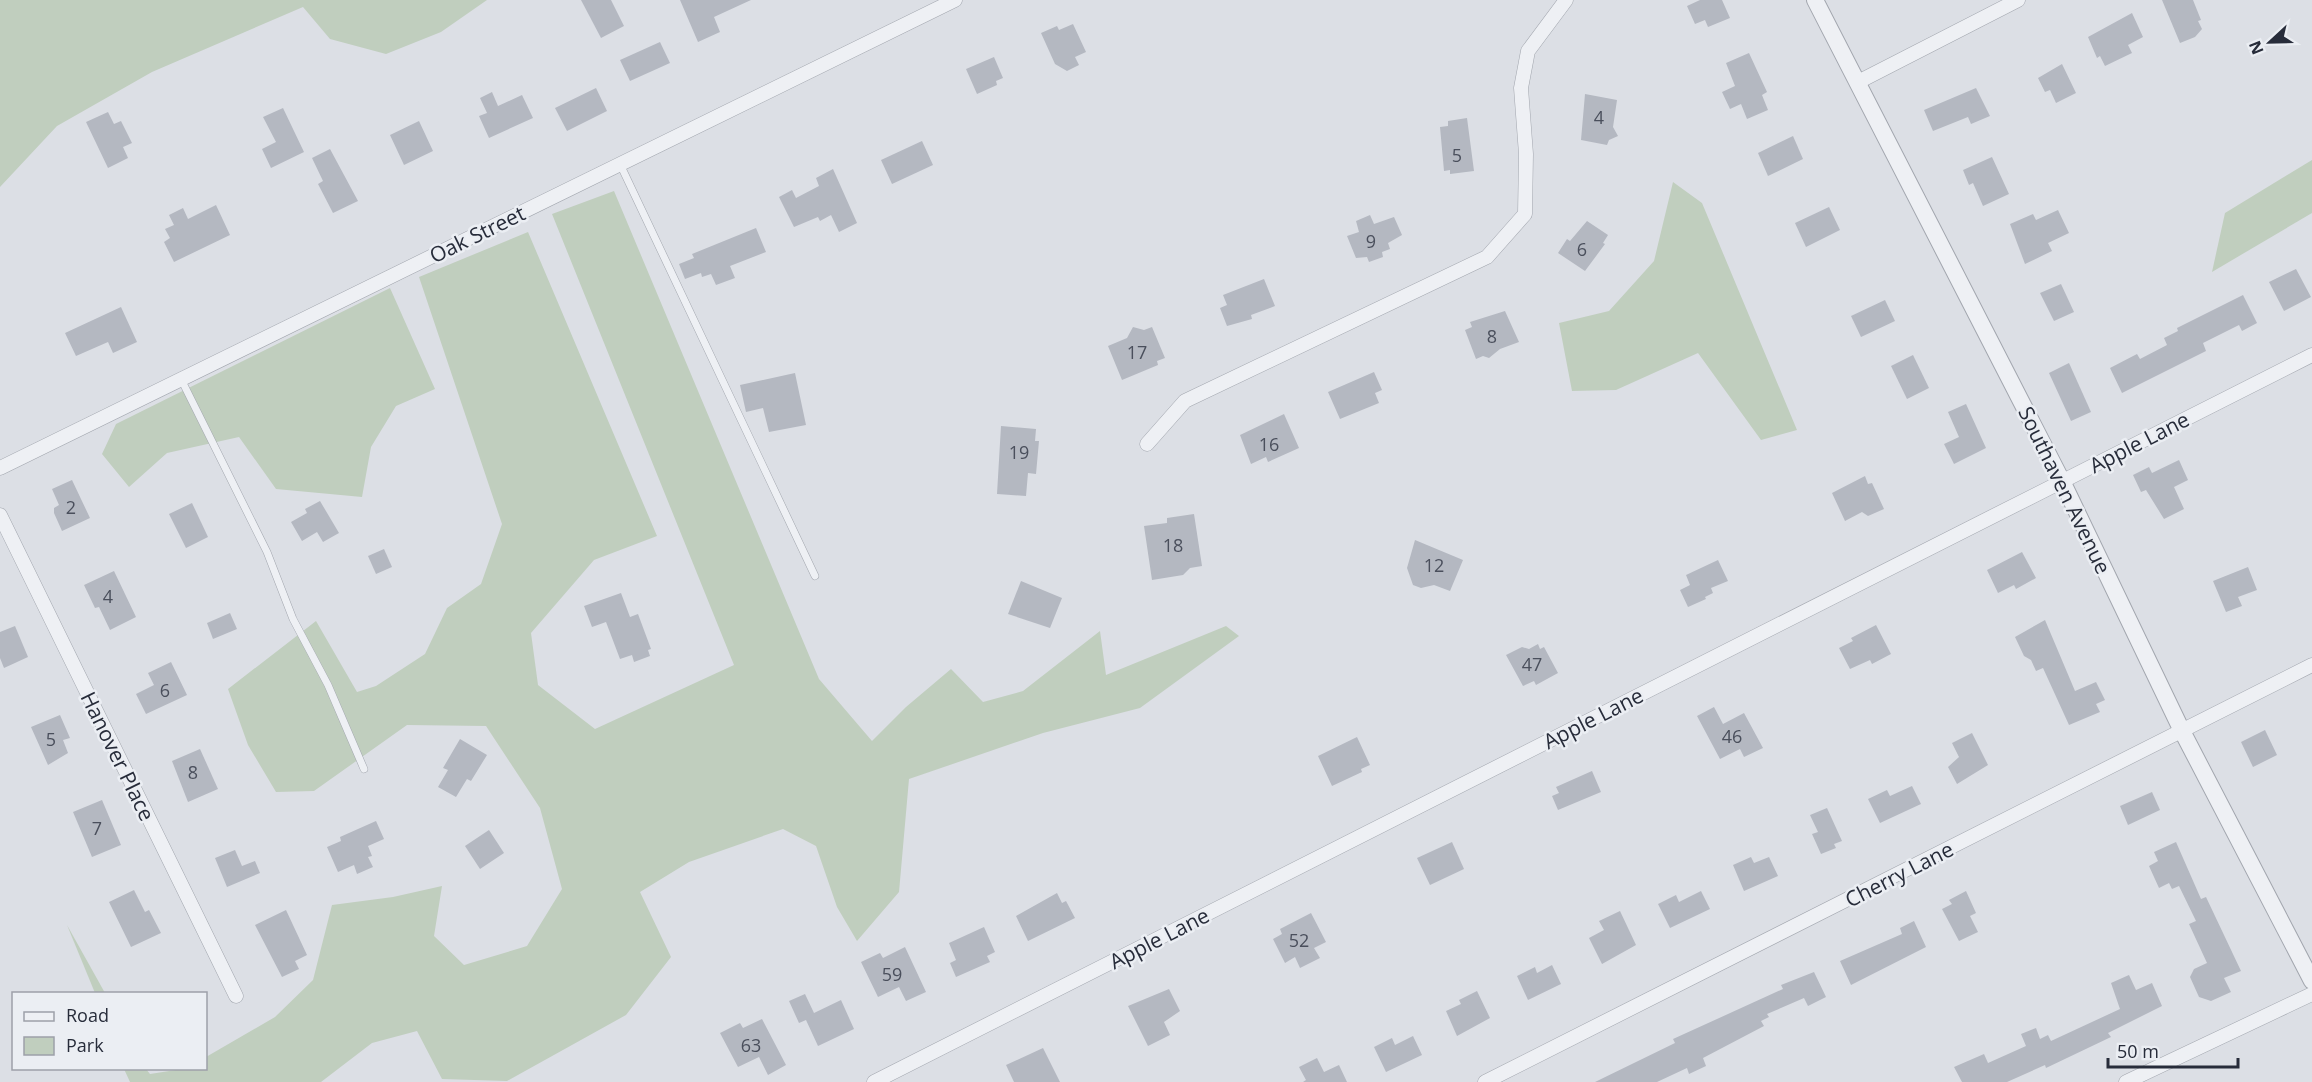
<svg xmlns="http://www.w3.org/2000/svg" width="2312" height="1082" font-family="'Open Sans',sans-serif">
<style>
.green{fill:#c0cebe}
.building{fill:#b4b8c1}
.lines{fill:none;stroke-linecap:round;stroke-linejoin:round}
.service-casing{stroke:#a2a6ae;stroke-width:8}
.minor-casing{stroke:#a2a6ae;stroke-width:15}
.tertiary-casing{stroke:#a2a6ae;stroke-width:18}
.service{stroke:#eef0f4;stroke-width:7}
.minor{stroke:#eef0f4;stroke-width:14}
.tertiary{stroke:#eef0f4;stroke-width:16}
.labels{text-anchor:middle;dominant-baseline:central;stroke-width:5;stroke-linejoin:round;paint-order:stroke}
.number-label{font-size:18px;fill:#4a4f5c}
.street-label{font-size:21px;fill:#272c3a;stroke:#ebeef3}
</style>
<rect width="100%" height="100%" fill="#dcdfe5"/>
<g class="green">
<polygon points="0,0 487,0 441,32 386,54 330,39 303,7 152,72 57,126 0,187"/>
<polygon points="2312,160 2312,213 2212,272 2225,213"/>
<polygon points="1673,182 1702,203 1797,430 1761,440 1698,353 1616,390 1572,391 1559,323 1609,311 1654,261"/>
<polygon points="614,191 819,679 872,741 906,707 951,669 983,702 1023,691 1100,631 1106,675 1226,626 1239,636 1140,708 1043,733 909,779 899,892 857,941 837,907 816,846 783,829 689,862 640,892 671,957 626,1015 507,1081 442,1079 417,1031 372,1043 321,1082 130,1082 124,1069 146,1069 150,1074 182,1069 206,1068 206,1057 275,1017 313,980 332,905 393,897 442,886 434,936 464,965 527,946 562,889 540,808 486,726 407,725 314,791 276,792 248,745 228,689 316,621 357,692 376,686 425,654 447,608 481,584 502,524 419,277 528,232 657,536 594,560 531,633 538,685 595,729 734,665 552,214"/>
<polygon points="390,288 435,389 396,406 371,447 362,497 276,489 239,437 167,453 129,487 102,454 116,424"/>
<polygon points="67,925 105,993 95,993"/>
</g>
<g class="building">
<polygon points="581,0 611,0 624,26 601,38"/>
<polygon points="680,0 751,0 714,17 720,32 698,42"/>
<polygon points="1700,0 1722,0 1730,18 1708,27 1705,20 1695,24 1687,6"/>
<polygon points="2162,0 2193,0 2201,20 2198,21 2202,29 2195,37 2180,43"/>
<polygon points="2132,13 2143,37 2128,45 2132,53 2105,66 2100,56 2097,58 2088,37"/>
<polygon points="1073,24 1086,52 1075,57 1079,65 1067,71 1055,64 1041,33 1057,26 1059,30"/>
<polygon points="660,42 670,63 630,81 620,60"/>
<polygon points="1749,53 1767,92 1762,95 1768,110 1747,119 1741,104 1730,109 1722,92 1735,86 1726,63"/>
<polygon points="994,57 1003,78 996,81 997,85 977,94 966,69"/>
<polygon points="2062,64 2076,93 2056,103 2050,90 2045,92 2038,78"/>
<polygon points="596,88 607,111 567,131 555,108"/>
<polygon points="1976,88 1990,116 1971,124 1968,117 1933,131 1924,110"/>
<polygon points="492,92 498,106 522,95 533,118 489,138 479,116 487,113 480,98"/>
<polygon points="1585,94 1617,100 1613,127 1618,136 1609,140 1607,145 1581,140"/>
<polygon points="283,108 304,152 271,168 262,149 276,142 263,117"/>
<polygon points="108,112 114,124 121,121 132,143 123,147 128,158 108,168 86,122"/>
<polygon points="1467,118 1474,171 1450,174 1450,170 1444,171 1440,127 1448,126 1448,121"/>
<polygon points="419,121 433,151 404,165 390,135"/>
<polygon points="1793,136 1803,159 1768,176 1758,153"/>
<polygon points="922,141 933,165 892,184 881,160"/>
<polygon points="330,149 358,201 333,213 318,184 323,181 312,158"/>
<polygon points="1992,157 2009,194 1983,206 1973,183 1969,185 1963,170"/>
<polygon points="833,169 857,223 839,232 831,215 820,221 818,217 794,227 779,197 792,190 796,198 819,186 816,178"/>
<polygon points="216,205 230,235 174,262 164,242 170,238 165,229 174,225 169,215 183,208 188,219"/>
<polygon points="1829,207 1840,230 1806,247 1795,223"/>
<polygon points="2058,210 2069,233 2048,243 2052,251 2025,264 2010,224 2033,214 2036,220"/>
<polygon points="1370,215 1374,224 1394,217 1402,235 1388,243 1390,249 1382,252 1383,257 1369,262 1367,257 1356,258 1347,236 1359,232 1356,221"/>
<polygon points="1587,221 1608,235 1603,243 1605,244 1585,271 1558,253 1567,239 1570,241"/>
<polygon points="756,228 766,252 730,266 735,278 716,285 711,274 702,277 701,273 685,279 679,264 694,258 692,254"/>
<polygon points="2296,269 2311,297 2284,311 2269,282"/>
<polygon points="1264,279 1275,306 1251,315 1252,319 1227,326 1220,308 1227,305 1223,295"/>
<polygon points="2061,284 2074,312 2054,321 2040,293"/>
<polygon points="2243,295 2257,323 2242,331 2239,325 2203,343 2206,351 2122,393 2110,368 2137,354 2140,359 2167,345 2164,338 2178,331 2177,328"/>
<polygon points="1885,300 1895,321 1861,337 1851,316"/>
<polygon points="121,307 137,342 113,353 108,342 76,356 65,333"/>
<polygon points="1505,311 1519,342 1500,349 1489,358 1483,356 1476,359 1465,330 1472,327 1470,322"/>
<polygon points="1133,327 1144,330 1152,327 1165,358 1157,361 1158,365 1122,380 1108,346 1127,338"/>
<polygon points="1913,355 1929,388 1907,399 1891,366"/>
<polygon points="2069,363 2091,412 2071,421 2049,373"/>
<polygon points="1374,372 1382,390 1375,393 1379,403 1340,419 1328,392"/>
<polygon points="795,373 806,425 769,432 763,408 746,412 740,385"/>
<polygon points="1966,404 1986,448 1954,464 1944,444 1959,437 1948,412"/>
<polygon points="1284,414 1299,448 1268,462 1266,457 1251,464 1240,435"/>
<polygon points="1001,426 1036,429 1035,441 1039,441 1036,474 1028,473 1026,496 997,494"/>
<polygon points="2179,460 2188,480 2174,487 2184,509 2164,519 2146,490 2141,492 2133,475 2149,467 2152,473"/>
<polygon points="1865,476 1868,484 1872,483 1884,509 1868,516 1862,512 1845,521 1832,493"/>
<polygon points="72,480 90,518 62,531 54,513 54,508 59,505 52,489"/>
<polygon points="320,501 339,533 323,542 317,532 302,541 291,522 307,513 305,509"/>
<polygon points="192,503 208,537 186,548 169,514"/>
<polygon points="1194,514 1202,566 1190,568 1183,575 1152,580 1144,526 1167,523 1167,518"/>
<polygon points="1415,540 1463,560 1450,591 1434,585 1421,588 1413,585 1407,568"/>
<polygon points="384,549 392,567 376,574 368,556"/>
<polygon points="2022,552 2036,578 2016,589 2014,585 1998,593 1987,570"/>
<polygon points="1718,560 1728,581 1711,588 1713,593 1705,597 1706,599 1688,607 1680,590 1690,585 1686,575"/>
<polygon points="2248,567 2257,590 2238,597 2242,606 2226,612 2213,581"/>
<polygon points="114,571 136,617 110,630 99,607 95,608 84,585"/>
<polygon points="1021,581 1062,598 1050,628 1008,614"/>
<polygon points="621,593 630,617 638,614 651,649 648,650 650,656 634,662 632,655 620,659 606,622 592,627 584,606"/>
<polygon points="230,613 237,629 213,639 207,623"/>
<polygon points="2045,620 2075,691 2096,682 2105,700 2096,704 2100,712 2069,725 2043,668 2036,671 2031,660 2024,656 2015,637"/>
<polygon points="1876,625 1891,654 1872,664 1870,660 1850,669 1839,648 1853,641 1851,638"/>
<polygon points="15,626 28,657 4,668 0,658 0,632"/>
<polygon points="1538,644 1540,649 1544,647 1558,673 1536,685 1534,681 1523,686 1506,655 1522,647 1529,649"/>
<polygon points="171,662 187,695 146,714 136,694 154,685 148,673"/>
<polygon points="1714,707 1723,724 1744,713 1763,748 1744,757 1740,749 1720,759 1697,716"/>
<polygon points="60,715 70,738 63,740 68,753 48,765 31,727"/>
<polygon points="2265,730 2277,755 2253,767 2241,742"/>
<polygon points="1972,733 1988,765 1957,784 1948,767 1959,757 1952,743"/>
<polygon points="1357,737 1370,765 1361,769 1362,772 1332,786 1318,756"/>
<polygon points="460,739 487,755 471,781 467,779 456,797 438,787 448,770 443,768"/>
<polygon points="200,749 218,789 188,802 172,761"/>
<polygon points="1592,771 1601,792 1558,810 1552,796 1559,793 1556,787"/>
<polygon points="1912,786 1921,804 1880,823 1868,799 1887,790 1890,796"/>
<polygon points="2152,792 2160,810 2128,825 2120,806"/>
<polygon points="102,800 121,845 92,857 73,812"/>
<polygon points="1827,808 1842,841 1834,844 1836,848 1821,854 1812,834 1818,832 1810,815"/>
<polygon points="376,821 384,839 368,846 372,856 368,857 373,867 357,874 354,865 338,872 327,847 341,841 340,837"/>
<polygon points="489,830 504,853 480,869 465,846"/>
<polygon points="1452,842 1464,869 1430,885 1417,858"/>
<polygon points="2176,842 2201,899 2206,897 2241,971 2224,978 2231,992 2211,1001 2199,997 2190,977 2194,969 2207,963 2189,924 2196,921 2179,886 2172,889 2169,883 2159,888 2149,866 2158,861 2154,852"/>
<polygon points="235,850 242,866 255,861 260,873 227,887 215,858"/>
<polygon points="1751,857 1754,863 1769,857 1778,876 1744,891 1733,865"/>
<polygon points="134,890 145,912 149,910 161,933 131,947 109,902"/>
<polygon points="1701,891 1710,909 1670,928 1658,904 1676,895 1679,902"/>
<polygon points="1966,891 1976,913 1970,916 1978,932 1959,941 1942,909 1952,904 1949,900"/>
<polygon points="1057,893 1062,903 1066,901 1075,918 1028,941 1016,916"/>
<polygon points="286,910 307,955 295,961 299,969 282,977 255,925"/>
<polygon points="1620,911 1636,945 1602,964 1589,938 1604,930 1599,921"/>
<polygon points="1311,913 1326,942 1314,948 1320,958 1300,968 1295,957 1285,963 1273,939 1282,934 1280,929"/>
<polygon points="1914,921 1926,947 1851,985 1840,961 1902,934 1900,928"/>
<polygon points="984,927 995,952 987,956 990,962 956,977 950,963 956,960 949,943"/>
<polygon points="905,947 926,992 906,1001 899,987 878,997 861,962 880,953 883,958"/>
<polygon points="1552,965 1561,984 1528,1000 1517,976 1535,967 1537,973"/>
<polygon points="1814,972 1826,997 1808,1006 1804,998 1767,1014 1769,1017 1761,1021 1764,1026 1703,1058 1706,1066 1689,1074 1687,1068 1657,1082 1595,1082 1675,1043 1673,1039 1783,989 1781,985"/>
<polygon points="2129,975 2136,990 2152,983 2162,1006 2108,1033 2111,1037 2046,1068 2045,1065 2007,1082 1962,1082 1954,1067 1984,1054 1988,1063 2026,1046 2021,1034 2036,1028 2040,1039 2048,1035 2051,1041 2120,1009 2111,983"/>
<polygon points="1169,989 1180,1011 1164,1022 1170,1035 1148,1046 1128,1006"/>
<polygon points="1477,991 1490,1018 1457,1036 1446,1011 1461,1004 1459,1000"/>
<polygon points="805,994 814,1013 841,1000 854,1029 818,1046 806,1020 799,1023 789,1001"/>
<polygon points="762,1019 786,1065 768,1075 759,1057 738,1067 720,1033 740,1023 743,1028"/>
<polygon points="1413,1036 1422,1055 1386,1072 1374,1047 1392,1038 1395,1045"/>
<polygon points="1043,1048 1060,1082 1014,1082 1006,1065"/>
<polygon points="1317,1058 1324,1072 1339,1065 1347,1082 1303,1082 1306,1080 1299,1067"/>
</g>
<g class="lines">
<defs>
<g id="service">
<polyline points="620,164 815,576"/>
<polyline points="181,379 267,552 293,619 328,685 364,769"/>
</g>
<g id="minor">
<polyline points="1858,82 2018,0"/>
<polyline points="1147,444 1185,401 1487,257 1525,214 1526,154 1521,88 1528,51 1566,0"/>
<polyline points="0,468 955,0"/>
<polyline points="0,515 236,996"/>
<polyline points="874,1082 2312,355"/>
<polyline points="1485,1082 2312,665"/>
<polyline points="2126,1082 2312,994"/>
</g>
<polyline id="tertiary" points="1815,0 2062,481 2182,731 2312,981"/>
</defs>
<use href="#service" class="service-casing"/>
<use href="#minor" class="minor-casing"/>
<use href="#tertiary" class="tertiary-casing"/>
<use href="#service" class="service"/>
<use href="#minor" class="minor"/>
<use href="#tertiary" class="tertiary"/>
</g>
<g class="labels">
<g class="number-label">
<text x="1599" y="117">4</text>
<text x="1457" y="155">5</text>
<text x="1371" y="241">9</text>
<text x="1582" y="249">6</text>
<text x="1492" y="336">8</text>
<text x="1137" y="352">17</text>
<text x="1269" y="444">16</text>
<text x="1019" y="452">19</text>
<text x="71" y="507">2</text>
<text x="1173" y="545">18</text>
<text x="1434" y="565">12</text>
<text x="108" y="596">4</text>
<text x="1532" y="664">47</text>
<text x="165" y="690">6</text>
<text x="1732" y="736">46</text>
<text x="51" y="739">5</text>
<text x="193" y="772">8</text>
<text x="97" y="828">7</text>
<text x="1299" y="940">52</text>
<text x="892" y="974">59</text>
<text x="751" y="1045">63</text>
</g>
<g class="street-label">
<text transform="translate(477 234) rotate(-26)">Oak Street</text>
<text transform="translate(2139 442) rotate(-27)">Apple Lane</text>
<text transform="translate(2065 490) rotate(64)">Southaven Avenue</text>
<text transform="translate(1593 718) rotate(-27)">Apple Lane</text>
<text transform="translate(118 756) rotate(64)">Hanover Place</text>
<text transform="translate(1899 874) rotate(-27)">Cherry Lane</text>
<text transform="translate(1159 938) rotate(-27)">Apple Lane</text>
</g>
</g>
<rect x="12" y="992" width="195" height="78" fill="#ebeef3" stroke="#9da0a9" stroke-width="1.5"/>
<rect x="24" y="1012" width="30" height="9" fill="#eef0f4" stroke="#9da0a9" stroke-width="1.5"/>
<text x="66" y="1022" font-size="18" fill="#272c3a">Road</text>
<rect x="24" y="1037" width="30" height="18" fill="#c0cebe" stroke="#9da0a9" stroke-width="1.5"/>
<text x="66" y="1052" font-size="18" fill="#272c3a">Park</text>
<g transform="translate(2270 42) rotate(248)" stroke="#ebeef3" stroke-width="4.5" paint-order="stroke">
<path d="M0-4.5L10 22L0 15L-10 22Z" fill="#272c3a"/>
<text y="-9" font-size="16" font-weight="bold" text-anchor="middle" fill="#272c3a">N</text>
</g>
<path d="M2108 1058v9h130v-9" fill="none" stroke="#272c3a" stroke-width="3"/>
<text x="2117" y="1058" font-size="18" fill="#272c3a" stroke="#ebeef3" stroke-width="4.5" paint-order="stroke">50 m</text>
</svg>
